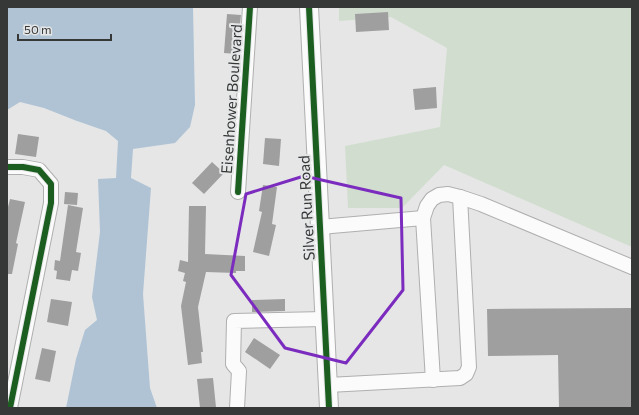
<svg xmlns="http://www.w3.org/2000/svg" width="639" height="415" font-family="Commissioner,sans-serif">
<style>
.green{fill:#d1decf}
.water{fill:#afc3d4}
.building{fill:#9f9fa0}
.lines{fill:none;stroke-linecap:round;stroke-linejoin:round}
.minor-casing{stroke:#afafaf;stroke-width:16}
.major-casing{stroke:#afafaf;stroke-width:20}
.minor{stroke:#fbfbfb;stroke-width:14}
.major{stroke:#fbfbfb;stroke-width:18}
.cycleway-casing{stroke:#e5e6e7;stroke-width:8}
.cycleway{stroke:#1b5e20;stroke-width:6}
.marked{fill:none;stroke:#7b2cbf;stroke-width:3;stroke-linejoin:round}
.labels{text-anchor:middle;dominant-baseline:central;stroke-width:4;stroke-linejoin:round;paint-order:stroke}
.street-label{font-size:15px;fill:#363737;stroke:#e5e6e7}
</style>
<rect width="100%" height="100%" fill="#e6e6e6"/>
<polygon class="green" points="339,7 632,7 632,247 444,165 402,208 348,208 345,146 440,127 447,48 391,17 339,21"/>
<polygon class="water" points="7,7 193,7 195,105 190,127 175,143 133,149 131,178 151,188 143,294 150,388 157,408 66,408 76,359 85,330 97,320 92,297 100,232 98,179 116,178 118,141 106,131 77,121 44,108 20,102 7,110"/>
<g class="building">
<polygon points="388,12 389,30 356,32 355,14"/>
<polygon points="227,14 241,15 237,54 224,53"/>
<polygon points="436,87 437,108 415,110 413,89"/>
<polygon points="18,134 39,137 36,157 15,154"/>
<polygon points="265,138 281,139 279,166 263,164"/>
<polygon points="212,162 224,173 204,194 192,183"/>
<polygon points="263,185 277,187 272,224 276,225 269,256 253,252 262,212 259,211"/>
<polygon points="65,192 78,193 77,205 64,204"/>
<polygon points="10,199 25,202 16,243 18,244 12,274 7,274 7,211"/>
<polygon points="68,205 83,208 76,252 81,253 78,271 72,270 70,281 56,279 57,271 54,270 55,260 60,261"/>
<polygon points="189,206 206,206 205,254 245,256 245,271 236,271 236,273 206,272 198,307 203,352 201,352 202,363 188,365 181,306 186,282 183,281 185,273 178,271 180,260 188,262"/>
<polygon points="51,299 72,302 68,326 47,322"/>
<polygon points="285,299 285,311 252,312 252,300"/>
<polygon points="632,308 632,408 559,408 558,355 488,356 487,309"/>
<polygon points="254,338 280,355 270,369 245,352"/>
<polygon points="42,348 56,351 50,382 35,379"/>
<polygon points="213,378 216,407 200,408 197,379"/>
</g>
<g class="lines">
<defs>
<g id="minor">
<polyline points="7,167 23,167 39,170 51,184 51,203 10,408"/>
<polyline points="238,192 250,7"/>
<polyline points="320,227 423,218"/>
<polyline points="433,380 423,218 427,206 432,199 439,195 448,194 460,197 481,204 632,267"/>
<polyline points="328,385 460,378 466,374 469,367 460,197"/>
<polyline points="237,408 239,371 233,364 234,321 325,319"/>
</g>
<polyline id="major" points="309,7 329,408"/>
</defs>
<use href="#minor" class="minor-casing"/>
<use href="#major" class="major-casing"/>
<use href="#minor" class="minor"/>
<use href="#major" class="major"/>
<defs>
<g id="cycleway">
<polyline points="309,7 329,408"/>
<polyline points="7,167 23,167 39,170 51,184 51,203 10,408"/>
<polyline points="238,192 250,7"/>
</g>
</defs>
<use href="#cycleway" class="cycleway-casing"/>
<use href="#cycleway" class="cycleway"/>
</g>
<path class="marked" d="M304,176L401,198L403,290L346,363L285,348L231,275L246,194Z"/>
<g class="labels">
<g class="street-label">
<text transform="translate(231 99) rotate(-86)">Eisenhower Boulevard</text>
<text transform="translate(306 208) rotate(-93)">Silver Run Road</text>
</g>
</g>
<rect width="639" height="415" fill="none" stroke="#363737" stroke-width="16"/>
<path d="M18 34v6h93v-6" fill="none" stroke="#363737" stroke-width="2"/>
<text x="24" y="34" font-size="12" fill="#363737" stroke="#e5e6e7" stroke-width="3" paint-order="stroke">50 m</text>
</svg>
